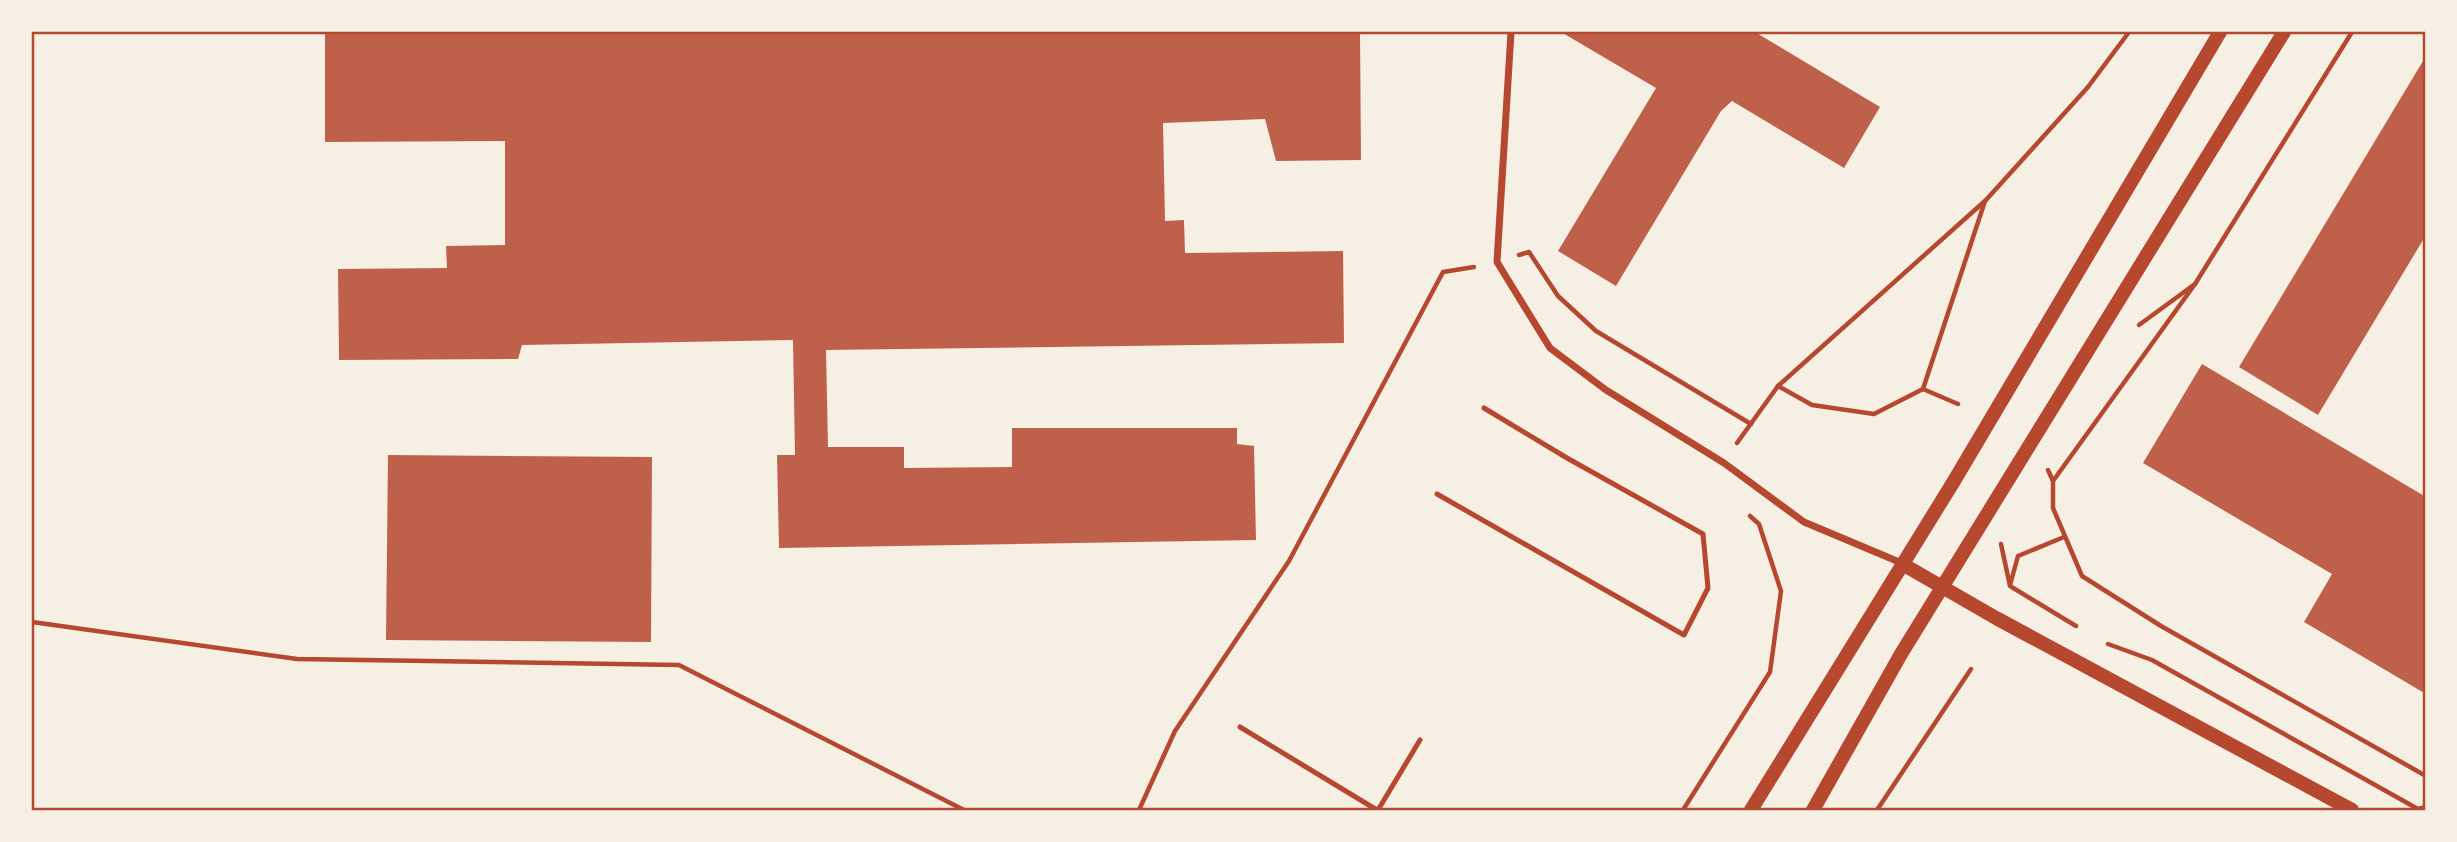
<svg xmlns="http://www.w3.org/2000/svg" width="2457" height="842" font-family="Rubik,sans-serif">
<style>
.building{fill:#bf614a}
.lines{fill:none;stroke-linecap:round;stroke-linejoin:round}
.path{stroke:#b5482f;stroke-width:4.5}
.service{stroke:#b5482f;stroke-width:5}
.minor{stroke:#b5482f;stroke-width:7}
.secondary{stroke:#b5482f;stroke-width:14}
.neatline{fill:none;stroke:#b5482f;stroke-width:2.5}
</style>
<rect width="100%" height="100%" fill="#f6efe4"/>
<g class="building">
<polygon points="325,32 1360,32 1361,160 1276,161 1265,119 1163,123 1165,221 1184,220 1185,253 1343,251 1344,343 826,350 828,447 904,447 904,468 1012,467 1012,428 1237,428 1237,444 1254,446 1256,540 779,548 777,455 795,455 793,340 522,345 518,359 339,360 338,269 447,268 446,246 505,245 505,141 325,142"/>
<polygon points="1561,32 1755,32 1880,107 1844,168 1732,101 1721,111 1616,286 1558,251 1656,88"/>
<polygon points="2426,56 2426,235 2318,415 2239,367"/>
<polygon points="2202,364 2426,497 2426,694 2304,622 2332,574 2143,463"/>
<polygon points="388,455 652,457 651,642 386,640"/>
</g>
<g class="lines">
<g class="path">
<polyline points="1519,255 1529,252 1558,296 1596,331 1751,424"/>
<polyline points="2139,325 2195,284"/>
<polyline points="1778,386 1986,200 2088,87 2129,32"/>
<polyline points="1958,404 1923,389 1985,201"/>
<polyline points="1737,443 1778,386 1812,405 1874,414 1923,389"/>
<polyline points="2048,470 2053,481 2053,508 2082,576 2161,626 2426,776"/>
<polyline points="2053,481 2195,284 2352,32"/>
<polyline points="2001,544 2010,586 2076,626"/>
<polyline points="2010,585 2018,556 2064,537"/>
<polyline points="32,622 297,659 679,665 964,810"/>
<polyline points="2108,644 2152,660 2418,809 2426,807"/>
<polyline points="1139,810 1175,731 1289,561 1443,272 1474,267"/>
<polyline points="1683,810 1770,672 1781,591 1759,524 1750,516"/>
<polyline points="1877,810 1971,669"/>
</g>
<g class="service">
<polyline points="1437,494 1684,635 1708,588 1703,534 1567,458 1484,408"/>
<polyline points="1240,727 1377,810"/>
<polyline points="1378,810 1420,740"/>
</g>
<polyline class="minor" points="1511,32 1497,262 1550,348 1606,390 1724,463 1804,522 1904,564"/>
<g class="secondary">
<polyline points="1904,565 1996,618 2352,810"/>
<polyline points="1751,810 1954,481 2220,32"/>
<polyline points="1813,810 1901,654 2284,32"/>
</g>
</g>
<rect width="2457" height="842" fill="none" stroke="#f6efe4" stroke-width="66"/>
<rect x="33" y="33" width="2391" height="776" class="neatline"/>
</svg>
